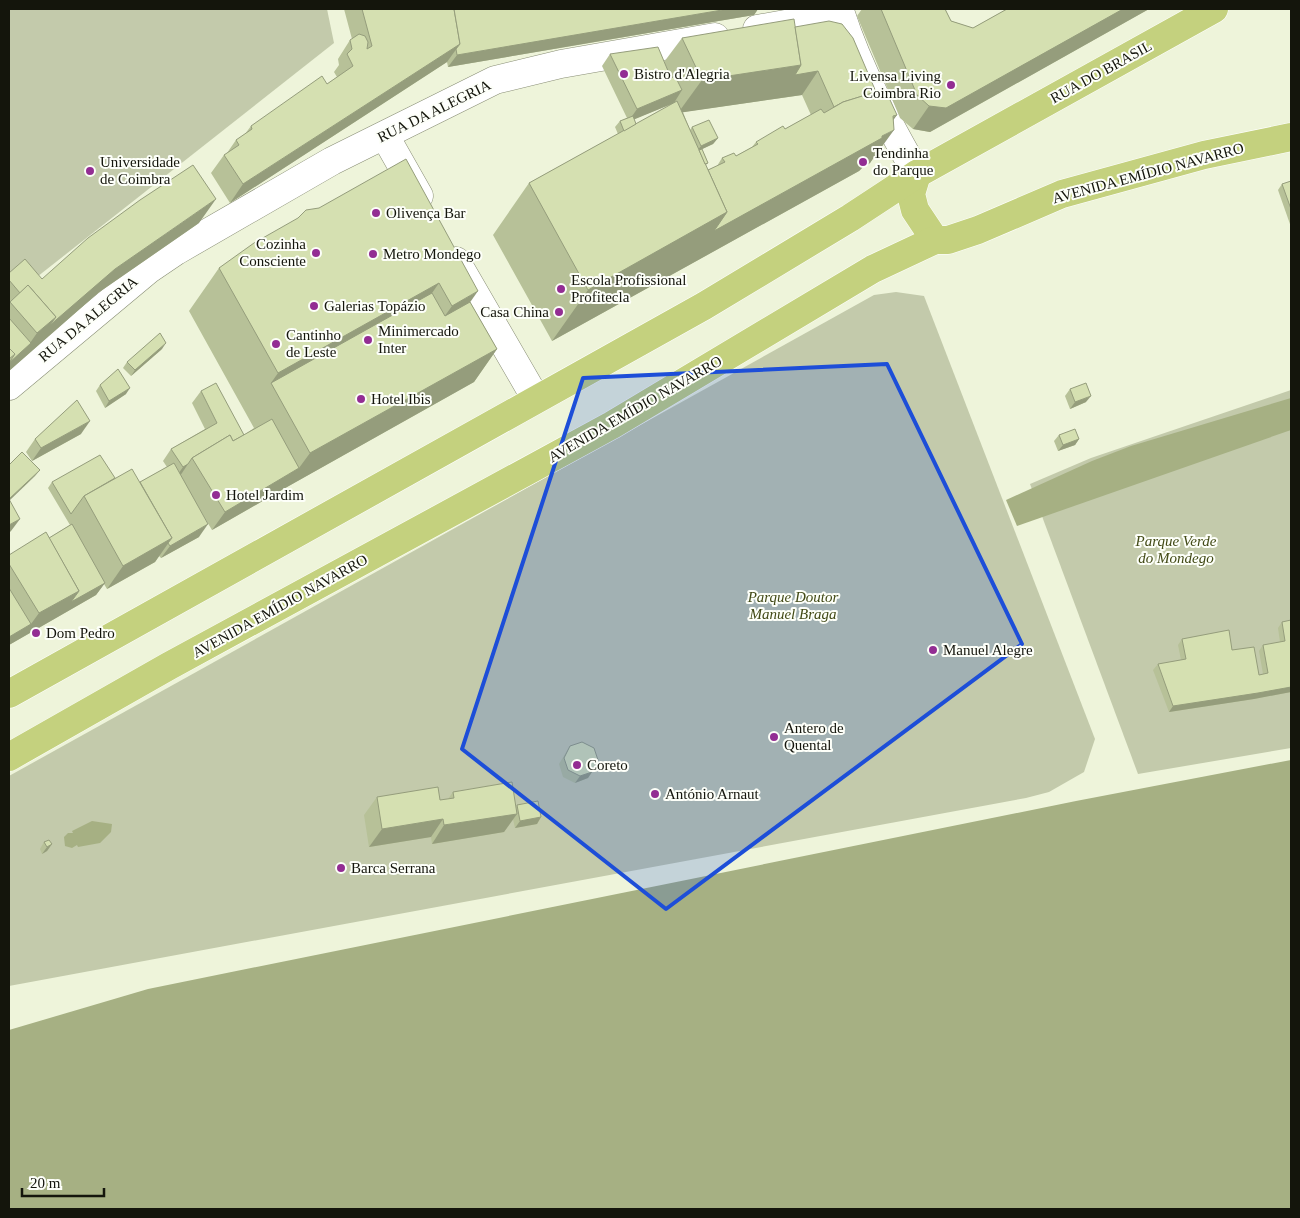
<svg xmlns="http://www.w3.org/2000/svg" width="1300" height="1218" font-family="Georgia,serif">
<style>
.green{fill:#c3caab}
.water{fill:#a6b083}
.lines{fill:none;stroke-linecap:round;stroke-linejoin:round}
.minor-casing{stroke:#888d75;stroke-width:29}
.major-casing{stroke:#fff;stroke-width:29}
.minor{stroke:#fff;stroke-width:28}
.major{stroke:#c4d17e;stroke-width:28}
.wall{fill:#b7c198;fill-rule:evenodd}
.shaded-wall{fill:#959d7c}
.building{fill:#d5e0b1;stroke:#959d7c}
.marked{fill:#1d4ed8;fill-opacity:0.2;stroke:#1d4ed8;stroke-width:4;stroke-linejoin:round}
.poi-dot{fill:#932d93;stroke:#fdfff9;stroke-width:2}
.labels{text-anchor:middle;dominant-baseline:central;stroke-width:4;stroke-linejoin:round;paint-order:stroke}
.street-label{font-size:15px;fill:#14150c;stroke:#fdfff9}
.poi-label{font-size:15px;fill:#14150c;stroke:#fdfff9;text-anchor:start}
.park-label{font-size:15px;font-style:italic;fill:#424a16;stroke:#fdfff9}
</style>
<rect width="100%" height="100%" fill="#eef4da"/>
<g class="green">
<polygon points="9,9 327,9 334,43 9,299"/>
<polygon points="896,292 924,296 1095,739 1084,772 1049,792 1026,798 9,986 9,776 874,295"/>
<polygon points="1291,390 1291,748 1138,774 1030,484 1091,458"/>
</g>
<g class="water">
<polygon points="1291,398 1291,430 1017,526 1006,500 1092,461 1131,446"/>
<polygon points="1291,760 1291,1209 9,1209 9,1030 148,989 1076,801"/>
<polygon points="92,821 112,824 111,832 100,843 78,847 77,845 72,848 65,846 64,837 68,833 73,833 72,831"/>
</g>
<g class="lines">
<defs>
<g id="minor">
<path d="M757,29L841,14C859,70 888,123 917,174"/>
<polyline points="385,136 419,196"/>
<polyline points="456,261 536,399"/>
<polyline points="9,386 148,270 176,251 332,161 495,80 561,64 715,37"/>
</g>
<g id="major">
<polyline points="917,174 911,194 915,210 935,240"/>
<polyline points="9,694 704,306 850,218 917,174 1214,9"/>
<polyline points="9,757 169,666 612,425 873,269 935,240 948,240 978,230 1062,194 1204,155 1291,137"/>
</g>
</defs>
<use href="#minor" class="minor-casing"/>
<use href="#major" class="major-casing"/>
<use href="#minor" class="minor"/>
<use href="#major" class="major"/>
</g>
<g class="wall">
<polygon points="344,9 758,9 754,15 448,67 447,62 230,203 211,173 224,155 227,153 236,140 245,134 251,126 327,84 337,77 334,72 339,65 338,59 350,40 352,39"/>
<polygon points="862,9 945,9 951,21 973,28 1007,9 1149,9 930,132 913,129 900,118 857,16"/>
<path d="M795,27L876,92L897,115L893,119L870,163L862,168L859,171L691,264L552,341L493,235L529,183L618,134L615,127L620,121L627,118L602,66L610,54L664,62L682,38ZM802,95L811,115L785,129L756,142L752,147L736,156L722,158L717,166L708,170L706,165L708,163L702,149L713,144L718,138L692,127L690,130L683,112ZM674,103L636,124L634,119Z"/>
<polygon points="1291,181 1291,227 1278,190 1282,184"/>
<polygon points="319,208 470,302 497,349 474,382 287,487 212,530 195,502 199,537 161,558 159,556 155,562 107,589 104,584 96,595 9,645 9,555 49,538 70,525 48,488 52,482 115,478 140,482 167,467 163,461 171,449 205,429 192,403 201,391 244,435 254,428 189,311 219,268"/>
<polygon points="199,223 98,293 9,371 9,273 42,279"/>
<polygon points="162,349 131,376 123,368 127,362"/>
<polygon points="100,385 126,394 105,408 96,391"/>
<polygon points="1070,389 1086,402 1070,409 1065,396"/>
<polygon points="81,434 32,461 26,452 35,439"/>
<polygon points="1059,435 1079,439 1075,445 1058,451 1054,441"/>
<polygon points="1291,620 1291,692 1254,699 1169,712 1153,670 1158,664 1181,660 1178,645 1182,639 1232,650 1259,675 1263,674 1259,651 1263,645 1280,642 1278,628 1282,622"/>
<polygon points="570,746 592,772 588,778 575,783 563,777 559,764"/>
<polygon points="453,792 516,807 517,805 541,817 537,824 515,828 513,819 504,832 432,844 431,837 369,847 364,815 377,797 440,800 448,799"/>
<polygon points="44,842 52,844 47,851 42,854 40,849"/>
</g>
<g class="shaded-wall">
<polygon points="728,9 758,9 754,15 448,67 457,55"/>
<polygon points="1123,9 1149,9 930,132 913,129 929,106"/>
<polygon points="460,44 447,62 230,203 243,184"/>
<polygon points="801,65 818,71 802,95 678,113 702,80"/>
<polygon points="682,90 674,103 628,122 637,109"/>
<polygon points="897,115 882,136 894,130 870,163 862,168 859,171 691,264 552,341 588,290"/>
<polygon points="718,138 713,144 696,152 701,146"/>
<polygon points="216,199 199,223 98,293 9,371 9,363 30,343 37,333 56,317 115,269"/>
<polygon points="439,283 409,326 271,383 278,373"/>
<polygon points="478,291 447,335 421,349 452,306"/>
<polygon points="166,343 162,349 131,376 135,370"/>
<polygon points="497,349 474,382 287,487 212,530 225,512 299,468 310,453"/>
<polygon points="130,388 126,394 105,408 109,401"/>
<polygon points="1091,396 1086,402 1070,409 1075,402"/>
<polygon points="90,421 81,434 32,461 41,448"/>
<polygon points="1079,439 1075,445 1058,451 1063,445"/>
<polygon points="188,464 180,476 174,480 183,467"/>
<polygon points="40,470 35,476 9,501 9,499"/>
<polygon points="20,519 11,531 9,533 9,525"/>
<polygon points="208,524 199,537 161,558 170,546"/>
<polygon points="172,538 155,562 107,589 123,566"/>
<polygon points="105,583 96,595 9,645 9,637 31,624 39,613 79,591"/>
<polygon points="1291,687 1291,692 1254,699 1169,712 1173,706"/>
<polygon points="592,772 588,778 575,783 580,776"/>
<polygon points="517,814 504,832 432,844 444,825"/>
<polygon points="541,817 537,824 515,828 520,821"/>
<polygon points="443,819 431,837 369,847 382,829"/>
<polygon points="52,844 47,851 42,854 47,847"/>
</g>
<g class="building">
<polygon points="362,9 454,9 460,44 243,184 224,155 239,145 236,140 252,129 251,126 322,76 327,84 353,66 347,54 352,49 350,40 359,34 365,36 368,42 367,49 372,46"/>
<polygon points="454,9 728,9 457,55 456,49 460,44"/>
<polygon points="881,9 945,9 951,21 973,28 1007,9 1123,9 946,108 929,106 917,95"/>
<polygon points="794,19 801,65 702,80 682,38"/>
<polygon points="829,21 842,24 853,38 876,92 843,102 834,107 818,71 795,75 801,65 795,27"/>
<polygon points="658,47 671,78 675,76 682,90 637,109 610,54"/>
<polygon points="885,89 897,115 893,116 894,130 882,136 882,138 714,231 727,212 708,170 725,162 722,158 734,153 736,156 758,144 756,142 783,126 785,129 821,109 824,113 843,102"/>
<polygon points="677,101 727,212 588,290 529,183"/>
<polygon points="633,116 636,124 624,131 620,121"/>
<polygon points="709,120 718,138 701,146 692,127"/>
<polygon points="702,149 708,163 705,164 699,150"/>
<polygon points="406,159 478,291 452,306 439,283 278,373 219,268 254,243 298,218 306,210 319,208"/>
<polygon points="193,165 216,199 115,269 49,326 56,317 28,285 20,293 9,280 9,273 25,259 42,279 88,238 140,200"/>
<polygon points="1291,181 1291,209 1282,184"/>
<polygon points="28,285 56,317 37,333 10,302"/>
<polygon points="432,293 445,316 470,302 497,349 310,453 271,383"/>
<polygon points="9,318 31,343 9,363 15,354 9,348"/>
<polygon points="160,333 166,343 135,370 127,362"/>
<polygon points="9,348 15,354 9,359"/>
<polygon points="118,369 130,388 109,401 100,385"/>
<polygon points="216,383 244,435 233,441 230,435 192,458 188,464 183,467 171,449 217,423 201,391"/>
<polygon points="1086,383 1091,396 1075,402 1070,389"/>
<polygon points="77,400 90,421 41,448 35,439"/>
<polygon points="272,419 299,468 225,512 192,458 230,435 233,441"/>
<polygon points="1075,429 1079,439 1063,445 1059,435"/>
<polygon points="22,452 40,470 9,499 9,465"/>
<polygon points="100,455 115,478 84,496 71,514 52,482"/>
<polygon points="174,463 208,524 170,546 168,543 172,538 140,482"/>
<polygon points="132,469 172,538 123,566 84,496"/>
<polygon points="9,499 20,519 9,525"/>
<polygon points="72,524 105,583 71,602 79,591 49,538"/>
<polygon points="46,532 79,591 39,613 9,564 9,555"/>
<polygon points="9,588 31,624 9,637"/>
<polygon points="1291,620 1291,687 1258,693 1173,706 1158,664 1186,659 1182,639 1229,630 1232,650 1254,647 1259,675 1268,673 1263,645 1285,641 1282,622"/>
<polygon points="582,742 594,748 598,760 592,772 580,776 568,770 564,758 570,746"/>
<polygon points="512,782 517,814 444,825 443,819 382,829 377,797 438,787 440,800 454,798 453,792"/>
<polygon points="538,801 541,817 520,821 517,805"/>
<polygon points="49,840 52,844 47,847 44,842"/>
</g>
<path class="marked" d="M887,364L1022,644L666,909L462,749L583,378Z"/>
<g class="poi-dot">
<circle cx="624" cy="74" r="5"/>
<circle cx="951" cy="85" r="5"/>
<circle cx="863" cy="162" r="5"/>
<circle cx="90" cy="171" r="5"/>
<circle cx="376" cy="213" r="5"/>
<circle cx="316" cy="253" r="5"/>
<circle cx="373" cy="254" r="5"/>
<circle cx="561" cy="289" r="5"/>
<circle cx="314" cy="306" r="5"/>
<circle cx="559" cy="312" r="5"/>
<circle cx="368" cy="340" r="5"/>
<circle cx="276" cy="344" r="5"/>
<circle cx="361" cy="399" r="5"/>
<circle cx="216" cy="495" r="5"/>
<circle cx="36" cy="633" r="5"/>
<circle cx="933" cy="650" r="5"/>
<circle cx="774" cy="737" r="5"/>
<circle cx="577" cy="765" r="5"/>
<circle cx="655" cy="794" r="5"/>
<circle cx="341" cy="868" r="5"/>
</g>
<g class="labels">
<g class="street-label">
<text transform="translate(1101 72) rotate(-29)">RUA DO BRASIL</text>
<text transform="translate(434 111) rotate(-26)">RUA DA ALEGRIA</text>
<text transform="translate(1148 173) rotate(-15)">AVENIDA EMÍDIO NAVARRO</text>
<text transform="translate(88 319) rotate(-40)">RUA DA ALEGRIA</text>
<text transform="translate(635 409) rotate(-30)">AVENIDA EMÍDIO NAVARRO</text>
<text transform="translate(280 606) rotate(-29)">AVENIDA EMÍDIO NAVARRO</text>
</g>
<g class="poi-label">
<text x="634" y="74">Bistro d'Alegria</text>
<text x="941" y="76" text-anchor="end">Livensa Living<tspan x="941" dy="17">Coimbra Rio</tspan></text>
<text x="873" y="153">Tendinha<tspan x="873" dy="17">do Parque</tspan></text>
<text x="100" y="162">Universidade<tspan x="100" dy="17">de Coimbra</tspan></text>
<text x="386" y="213">Olivença Bar</text>
<text x="306" y="244" text-anchor="end">Cozinha<tspan x="306" dy="17">Consciente</tspan></text>
<text x="383" y="254">Metro Mondego</text>
<text x="571" y="280">Escola Profissional<tspan x="571" dy="17">Profitecla</tspan></text>
<text x="324" y="306">Galerias Topázio</text>
<text x="549" y="312" text-anchor="end">Casa China</text>
<text x="378" y="331">Minimercado<tspan x="378" dy="17">Inter</tspan></text>
<text x="286" y="335">Cantinho<tspan x="286" dy="17">de Leste</tspan></text>
<text x="371" y="399">Hotel Ibis</text>
<text x="226" y="495">Hotel Jardim</text>
<text x="46" y="633">Dom Pedro</text>
<text x="943" y="650">Manuel Alegre</text>
<text x="784" y="728">Antero de<tspan x="784" dy="17">Quental</tspan></text>
<text x="587" y="765">Coreto</text>
<text x="665" y="794">António Arnaut</text>
<text x="351" y="868">Barca Serrana</text>
</g>
<g class="park-label">
<text x="1176" y="541">Parque Verde<tspan x="1176" dy="17">do Mondego</tspan></text>
<text x="793" y="597">Parque Doutor<tspan x="793" dy="17">Manuel Braga</tspan></text>
</g>
</g>
<rect width="1300" height="1218" fill="none" stroke="#14150c" stroke-width="20"/>
<path d="M22 1188v8h82v-8" fill="none" stroke="#14150c" stroke-width="2.5"/>
<text x="30" y="1188" font-size="15" fill="#14150c" stroke="#fdfff9" stroke-width="4" paint-order="stroke">20 m</text>
</svg>
